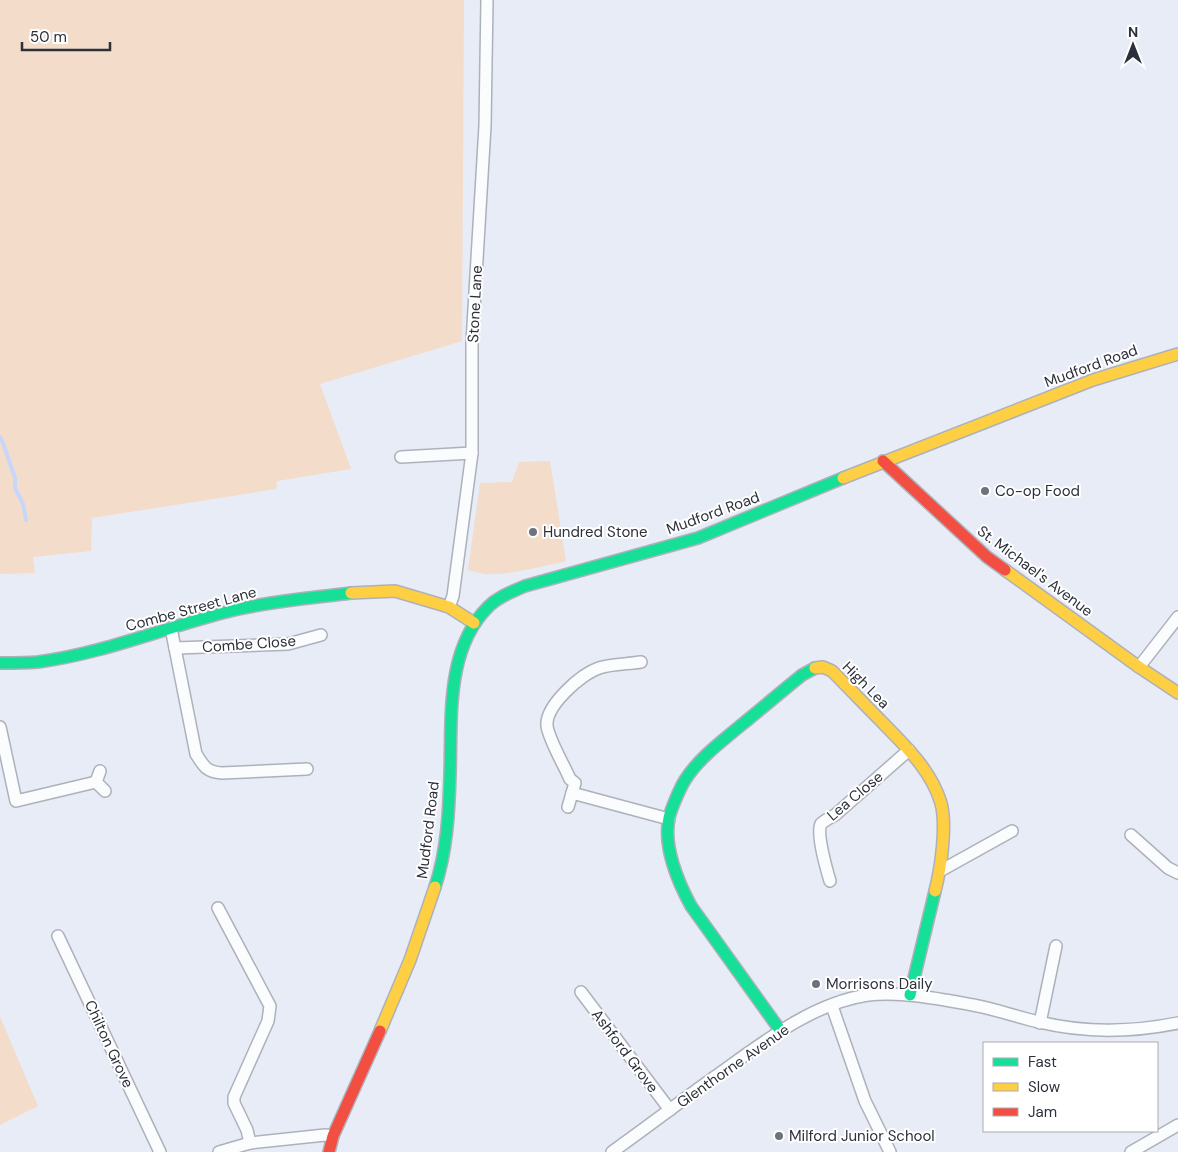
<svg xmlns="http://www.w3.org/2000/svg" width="1178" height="1152" font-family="'DM Sans',sans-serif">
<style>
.green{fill:#f3dcc9}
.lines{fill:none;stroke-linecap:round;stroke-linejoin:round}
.stream{stroke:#c8d6fa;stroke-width:4}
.street-casing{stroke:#adb1ba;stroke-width:14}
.fast-casing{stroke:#adb1ba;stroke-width:14}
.slow-casing{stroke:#adb1ba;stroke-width:14}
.jam-casing{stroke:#adb1ba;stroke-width:14}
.street{stroke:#fbfcfe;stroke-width:11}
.fast{stroke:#16e098;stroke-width:11}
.slow{stroke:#ffcf43;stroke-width:11}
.jam{stroke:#f24e42;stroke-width:11}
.poi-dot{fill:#6d727c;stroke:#fff;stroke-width:2}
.labels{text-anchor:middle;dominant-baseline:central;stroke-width:4;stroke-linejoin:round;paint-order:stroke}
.street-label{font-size:15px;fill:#2c303a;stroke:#fff}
.poi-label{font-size:15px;fill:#2c303a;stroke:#fff;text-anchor:start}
</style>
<rect width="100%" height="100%" fill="#e7ecf7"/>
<g class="green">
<polygon points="0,0 464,0 462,341 320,384 351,469 277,481 276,489 92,518 91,551 33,557 35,573 0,574"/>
<path d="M550,461L566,561C546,566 504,576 484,574C479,573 473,571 468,570L480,483L512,482L519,462Z"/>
<polygon points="0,1017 38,1106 0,1125"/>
</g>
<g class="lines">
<polyline class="stream" points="0,437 3,443 15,478 15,488 23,504 26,520"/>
<defs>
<g id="street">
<polyline points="401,457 472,453"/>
<polyline points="449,607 453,596 472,453 472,342 485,126 487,0"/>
<path d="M171,628L196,754C204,767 207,772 222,773L307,769"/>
<polyline points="175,648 288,644 321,635"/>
<polyline points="1139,667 1178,617"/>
<polyline points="0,727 16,801 96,782"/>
<polyline points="100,771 96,782 105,791"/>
<polyline points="572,793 669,819"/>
<path d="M568,807L575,783L570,779C564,765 549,740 547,726C545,706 581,674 599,668C611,664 628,664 641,662"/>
<polyline points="1131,835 1168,868 1178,873"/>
<polyline points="940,871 1012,831"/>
<path d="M830,881C827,871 816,833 821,824C824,821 831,817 835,815L909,750"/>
<polyline points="218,908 270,1006 268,1021 234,1097 234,1103 247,1130 250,1143"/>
<polyline points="58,936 160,1152"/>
<polyline points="581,992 670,1110"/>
<polyline points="832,1006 865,1101 890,1152"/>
<polyline points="1040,1023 1056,946"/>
<polyline points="219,1152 250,1143 325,1135 333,1136"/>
<path d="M612,1152C647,1127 681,1101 716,1076C761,1044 812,1003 868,995C902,991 940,999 973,1005C995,1009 1017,1017 1039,1022C1084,1033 1133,1032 1178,1023"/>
<polyline points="1131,1152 1178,1125"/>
</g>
<g id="fast">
<path d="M0,663C13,663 26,663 38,662C106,653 168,626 234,610C272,601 312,598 351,593"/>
<path d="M435,887C447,851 449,812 450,774C452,718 445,649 489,606C499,596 512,592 525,586L698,538L843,478"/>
<polyline points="910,995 935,891"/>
<path d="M780,1030L691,906C678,882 663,846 669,818C671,809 680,788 685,780C699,758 721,742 740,726C761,709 781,692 802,675L815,668"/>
</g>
<g id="slow">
<polyline points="843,478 1093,380 1178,354"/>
<polyline points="1005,570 1139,667 1178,693"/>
<polyline points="351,593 395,591 449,607 474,623"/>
<path d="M815,668L823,667L832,671C849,688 866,706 883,723C906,747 931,770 941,803C947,826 941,868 935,891"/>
<polyline points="380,1031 410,960 435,887"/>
</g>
<g id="jam">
<polyline points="883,461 987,557 1005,570"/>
<polyline points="329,1152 333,1136 380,1031"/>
</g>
</defs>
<use href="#street" class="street-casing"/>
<use href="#fast" class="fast-casing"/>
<use href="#slow" class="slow-casing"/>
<use href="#jam" class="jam-casing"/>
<use href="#street" class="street"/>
<use href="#fast" class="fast"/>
<use href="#slow" class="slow"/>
<use href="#jam" class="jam"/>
</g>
<g class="poi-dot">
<circle cx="985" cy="491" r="5"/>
<circle cx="533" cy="532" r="5"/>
<circle cx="816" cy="984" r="5"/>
<circle cx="779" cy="1136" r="5"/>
</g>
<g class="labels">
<g class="street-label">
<text transform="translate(475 304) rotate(-87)">Stone Lane</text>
<text transform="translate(1091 366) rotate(-20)">Mudford Road</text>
<text transform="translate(713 513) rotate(-20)">Mudford Road</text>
<text transform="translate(1035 571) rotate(37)">St. Michael's Avenue</text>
<text transform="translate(191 609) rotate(-15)">Combe Street Lane</text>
<text transform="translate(249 644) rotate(-4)">Combe Close</text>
<text transform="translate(866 685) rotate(45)">High Lea</text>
<text transform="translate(855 796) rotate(-40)">Lea Close</text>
<text transform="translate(428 830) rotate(-83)">Mudford Road</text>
<text transform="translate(109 1044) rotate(65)">Chilton Grove</text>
<text transform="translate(625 1051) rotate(53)">Ashford Grove</text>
<text transform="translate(733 1066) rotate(-35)">Glenthorne Avenue</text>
</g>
<g class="poi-label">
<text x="995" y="491">Co-op Food</text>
<text x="543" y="532">Hundred Stone</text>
<text x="826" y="984">Morrisons Daily</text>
<text x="789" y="1136">Milford Junior School</text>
</g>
</g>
<rect x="983" y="1042" width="175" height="90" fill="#ffffff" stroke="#abacb0"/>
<rect x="993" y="1058" width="25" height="8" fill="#16e098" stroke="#abacb0"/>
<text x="1028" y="1067" font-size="15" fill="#2c303a">Fast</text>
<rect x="993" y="1083" width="25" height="8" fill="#ffcf43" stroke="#abacb0"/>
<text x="1028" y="1092" font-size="15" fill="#2c303a">Slow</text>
<rect x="993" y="1108" width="25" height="8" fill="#f24e42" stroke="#abacb0"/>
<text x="1028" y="1117" font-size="15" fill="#2c303a">Jam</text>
<g transform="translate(1133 45)" stroke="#ffffff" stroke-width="4" paint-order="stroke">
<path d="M0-4L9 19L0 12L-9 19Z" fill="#2c303a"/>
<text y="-8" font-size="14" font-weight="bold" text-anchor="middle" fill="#2c303a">N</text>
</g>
<path d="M22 42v8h88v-8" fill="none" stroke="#2c303a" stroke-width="2.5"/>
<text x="30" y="42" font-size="15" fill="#2c303a" stroke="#ffffff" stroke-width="4" paint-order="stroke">50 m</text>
</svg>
